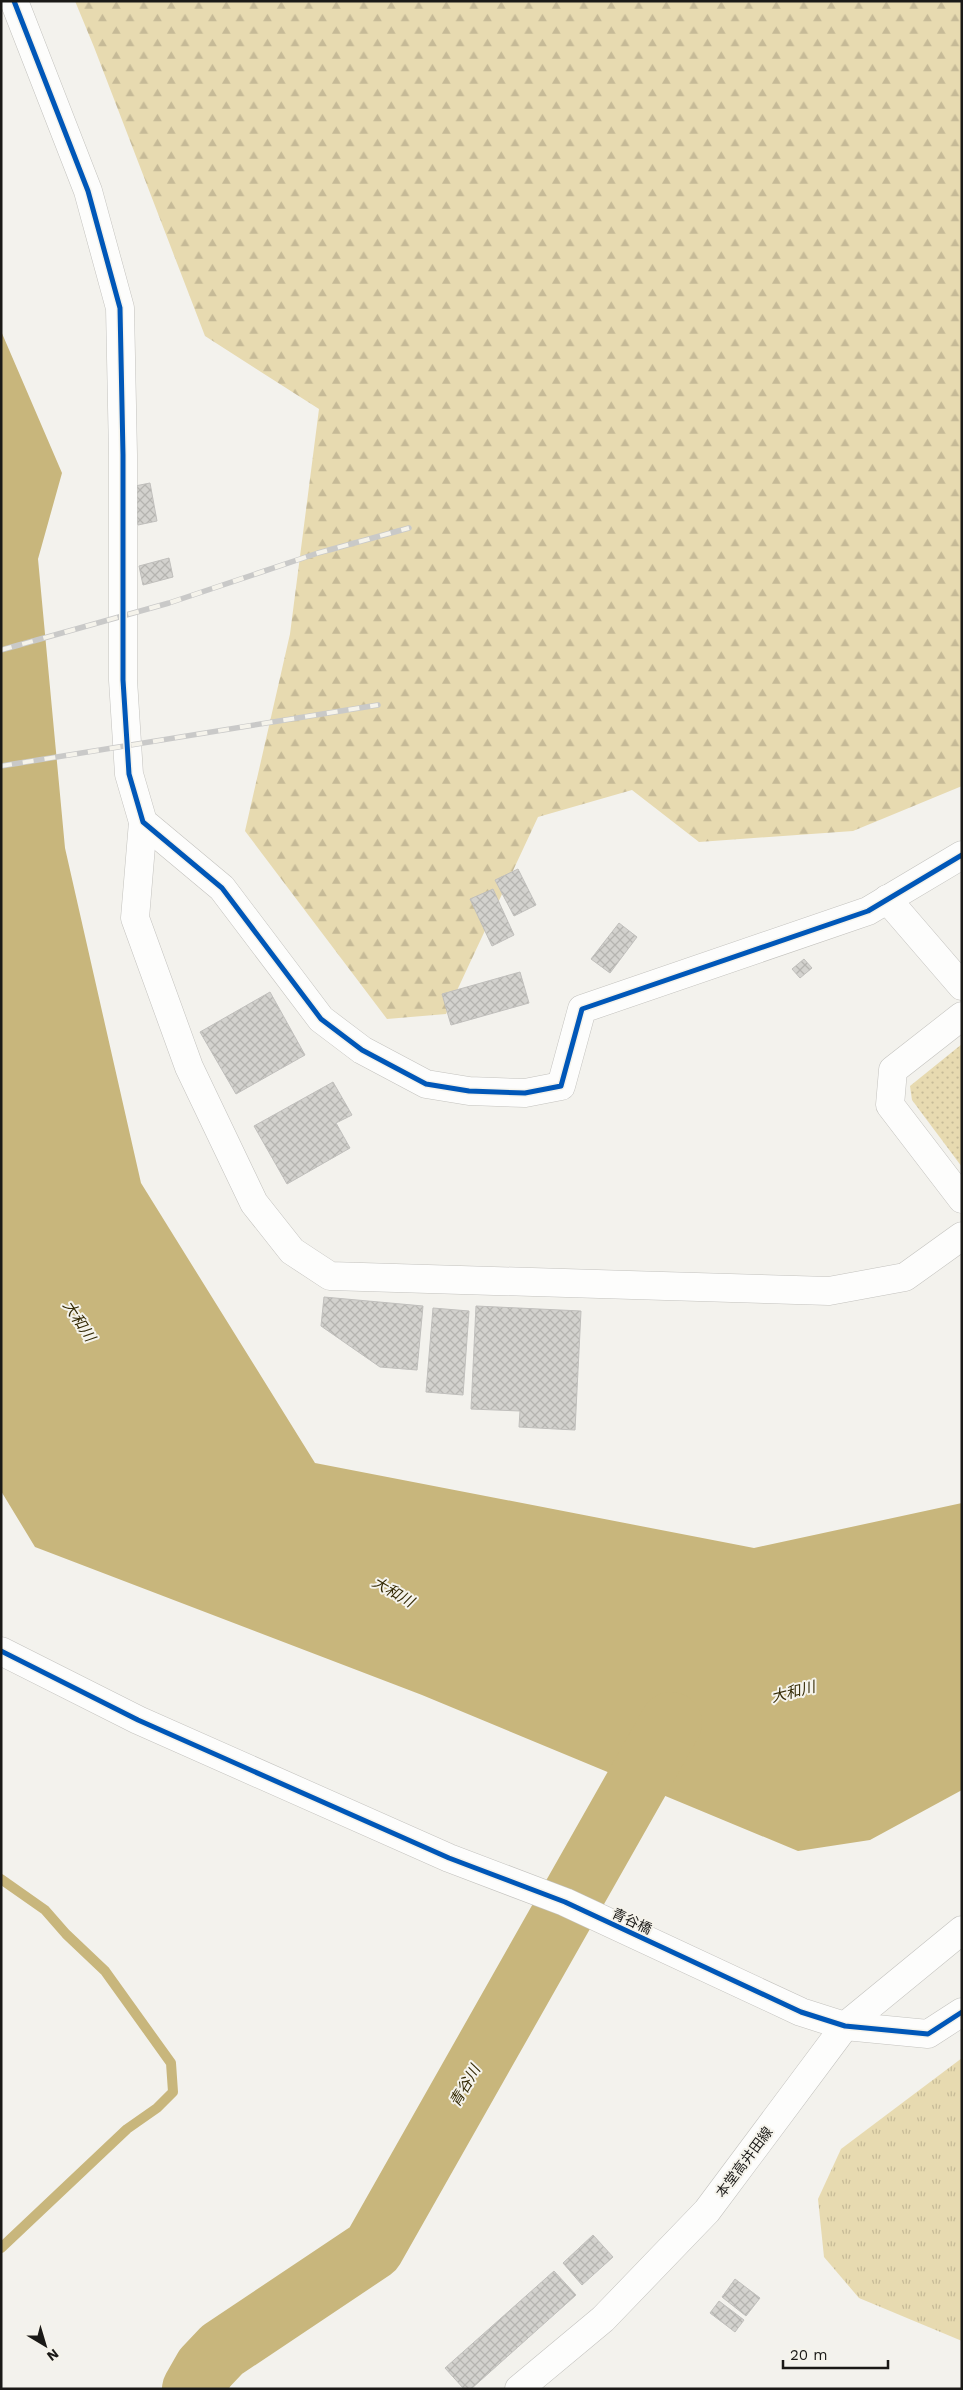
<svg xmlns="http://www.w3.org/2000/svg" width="963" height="2390" font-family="'Work Sans','Noto Sans JP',sans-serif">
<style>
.grass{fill:url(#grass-tufts)}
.forest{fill:url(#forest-firs)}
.park{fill:url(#park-dots)}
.water{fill:#c8b67c}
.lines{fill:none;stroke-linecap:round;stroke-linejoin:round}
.stream{stroke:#c8b67c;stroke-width:10}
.river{stroke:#c8b67c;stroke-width:62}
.building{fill:url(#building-cross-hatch);stroke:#c0bfbc}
.minor-casing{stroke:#c3c2be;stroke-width:29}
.major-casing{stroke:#c3c2be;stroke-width:29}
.minor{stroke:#fdfdfc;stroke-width:28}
.major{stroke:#fdfdfc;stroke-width:28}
.rail-casing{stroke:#c9c9c8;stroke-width:5.5}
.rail{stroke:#f5f3eb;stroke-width:4;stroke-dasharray:11;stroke-linecap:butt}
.cycleway-casing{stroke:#f5f3eb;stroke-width:8}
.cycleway{stroke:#0057b8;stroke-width:5}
.labels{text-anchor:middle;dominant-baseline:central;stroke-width:4;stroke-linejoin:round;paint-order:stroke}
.street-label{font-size:14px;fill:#1a1917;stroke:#f5f3eb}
.water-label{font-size:15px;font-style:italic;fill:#352b06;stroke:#f5f3eb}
</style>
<defs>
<pattern id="grass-tufts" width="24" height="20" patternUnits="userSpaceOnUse" patternTransform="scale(1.25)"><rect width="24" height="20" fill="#e7dab0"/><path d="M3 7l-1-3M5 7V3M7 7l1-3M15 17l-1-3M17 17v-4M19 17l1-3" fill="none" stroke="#c6ba97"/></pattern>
<pattern id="forest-firs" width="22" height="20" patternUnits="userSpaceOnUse" patternTransform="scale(1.25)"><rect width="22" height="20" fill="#e7dab0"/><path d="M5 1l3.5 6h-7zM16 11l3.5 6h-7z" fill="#c6ba97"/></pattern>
<pattern id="park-dots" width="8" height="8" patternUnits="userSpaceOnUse" patternTransform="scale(1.25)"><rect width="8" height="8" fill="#e7dab0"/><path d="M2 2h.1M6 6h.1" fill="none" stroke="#c6ba97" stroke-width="1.8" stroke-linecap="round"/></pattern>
<pattern id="building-cross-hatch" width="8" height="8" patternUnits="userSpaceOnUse" patternTransform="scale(1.25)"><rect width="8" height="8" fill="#d3d2ce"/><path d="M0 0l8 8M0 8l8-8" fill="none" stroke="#b5b4b0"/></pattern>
</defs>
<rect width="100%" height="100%" fill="#f3f2ed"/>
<polygon class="grass" points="962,2058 962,2341 859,2298 824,2257 818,2199 841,2149"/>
<polygon class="forest" points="75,1 962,1 962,786 853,831 699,842 632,790 538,817 446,1014 387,1019 245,831 290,634 319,409 205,336 94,47"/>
<polygon class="park" points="962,1044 962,1167 912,1100 910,1086"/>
<polygon class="water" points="1,331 62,473 38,559 65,848 141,1183 315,1463 754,1548 962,1503 962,1790 870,1840 798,1851 422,1695 35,1547 1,1491"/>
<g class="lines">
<polyline class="stream" points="1,1879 45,1910 66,1934 105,1971 171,2063 173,2092 157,2108 127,2129 1,2248"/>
<polyline class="river" points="193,2389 205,2368 222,2350 373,2249 671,1723"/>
</g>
<g class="building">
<polygon points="150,483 157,521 138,525 130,487"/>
<polygon points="169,558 173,577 143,585 139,566"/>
<polygon points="518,869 536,905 514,916 495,880"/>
<polygon points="493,889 514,935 492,946 470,899"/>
<polygon points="619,923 637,937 610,973 591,959"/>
<polygon points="804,959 812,968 800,978 792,969"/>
<polygon points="520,972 529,1003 451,1025 442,994"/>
<polygon points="270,992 305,1055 236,1094 200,1032"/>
<polygon points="333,1082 352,1115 336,1123 350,1148 287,1184 254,1126"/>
<polygon points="324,1297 423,1306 417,1370 380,1367 321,1326"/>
<polygon points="476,1306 581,1311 575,1430 519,1427 520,1411 471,1409"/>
<polygon points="433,1308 469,1311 463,1395 426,1392"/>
<polygon points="593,2235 613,2257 582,2285 563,2263"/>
<polygon points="554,2271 576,2295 471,2389 464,2389 445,2368"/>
<polygon points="735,2279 760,2298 746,2316 722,2297"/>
<polygon points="719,2301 744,2320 735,2332 710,2313"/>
</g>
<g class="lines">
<defs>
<g id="minor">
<polyline points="14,1 88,191 120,308 123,455 123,680 129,774 143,822 222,888 321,1019 362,1050 426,1084 469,1091 525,1093 561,1086 582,1009 868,911 962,855"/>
<polyline points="143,822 135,918 189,1067 254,1203 292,1251 330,1276 829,1291 905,1277 962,1236"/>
<polyline points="887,899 962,986"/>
<polyline points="962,1016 893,1070 890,1105 962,1199"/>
<polyline points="1,1651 138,1720 449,1858 565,1902 801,2012 845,2026 928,2034 962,2012"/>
</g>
<polyline id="major" points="519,2389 603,2319 707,2211 845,2026 962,1930"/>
</defs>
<use href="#minor" class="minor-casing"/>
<use href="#major" class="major-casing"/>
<use href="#minor" class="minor"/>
<use href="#major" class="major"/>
<defs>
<g id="rail">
<polyline points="1,650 169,603 318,553 409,528"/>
<polyline points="1,766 378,705"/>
</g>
</defs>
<use href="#rail" class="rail-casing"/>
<use href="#rail" class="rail"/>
<defs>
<g id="cycleway">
<polyline points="14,1 88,191 120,308 123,455 123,680 129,774 143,822 222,888 321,1019 362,1050 426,1084 469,1091 525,1093 561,1086 582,1009 868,911 962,855"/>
<polyline points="1,1651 138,1720 449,1858 565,1902 801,2012 845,2026 928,2034 962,2012"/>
</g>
</defs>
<use href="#cycleway" class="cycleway-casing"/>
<use href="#cycleway" class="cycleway"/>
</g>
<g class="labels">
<g class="street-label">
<text transform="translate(632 1921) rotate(25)">青谷橋</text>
<text transform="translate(744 2162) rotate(-53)">本堂高井田線</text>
</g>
<g class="water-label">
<text transform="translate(79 1321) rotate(57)">大和川</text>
<text transform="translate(393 1592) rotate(30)">大和川</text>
<text transform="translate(793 1692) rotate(-14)">大和川</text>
<text transform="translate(465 2086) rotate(-60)">青谷川</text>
</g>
</g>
<rect width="963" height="2390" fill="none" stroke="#1a1917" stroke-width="5"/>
<g transform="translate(45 2345) rotate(142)" stroke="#f5f3eb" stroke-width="4" paint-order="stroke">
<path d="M0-4L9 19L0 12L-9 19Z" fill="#1a1917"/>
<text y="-8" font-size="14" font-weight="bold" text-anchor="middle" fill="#1a1917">N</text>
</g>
<path d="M783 2360v8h105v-8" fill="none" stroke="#1a1917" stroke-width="2.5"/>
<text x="790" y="2360" font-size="15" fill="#1a1917" stroke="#f5f3eb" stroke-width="4" paint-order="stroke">20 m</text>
</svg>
